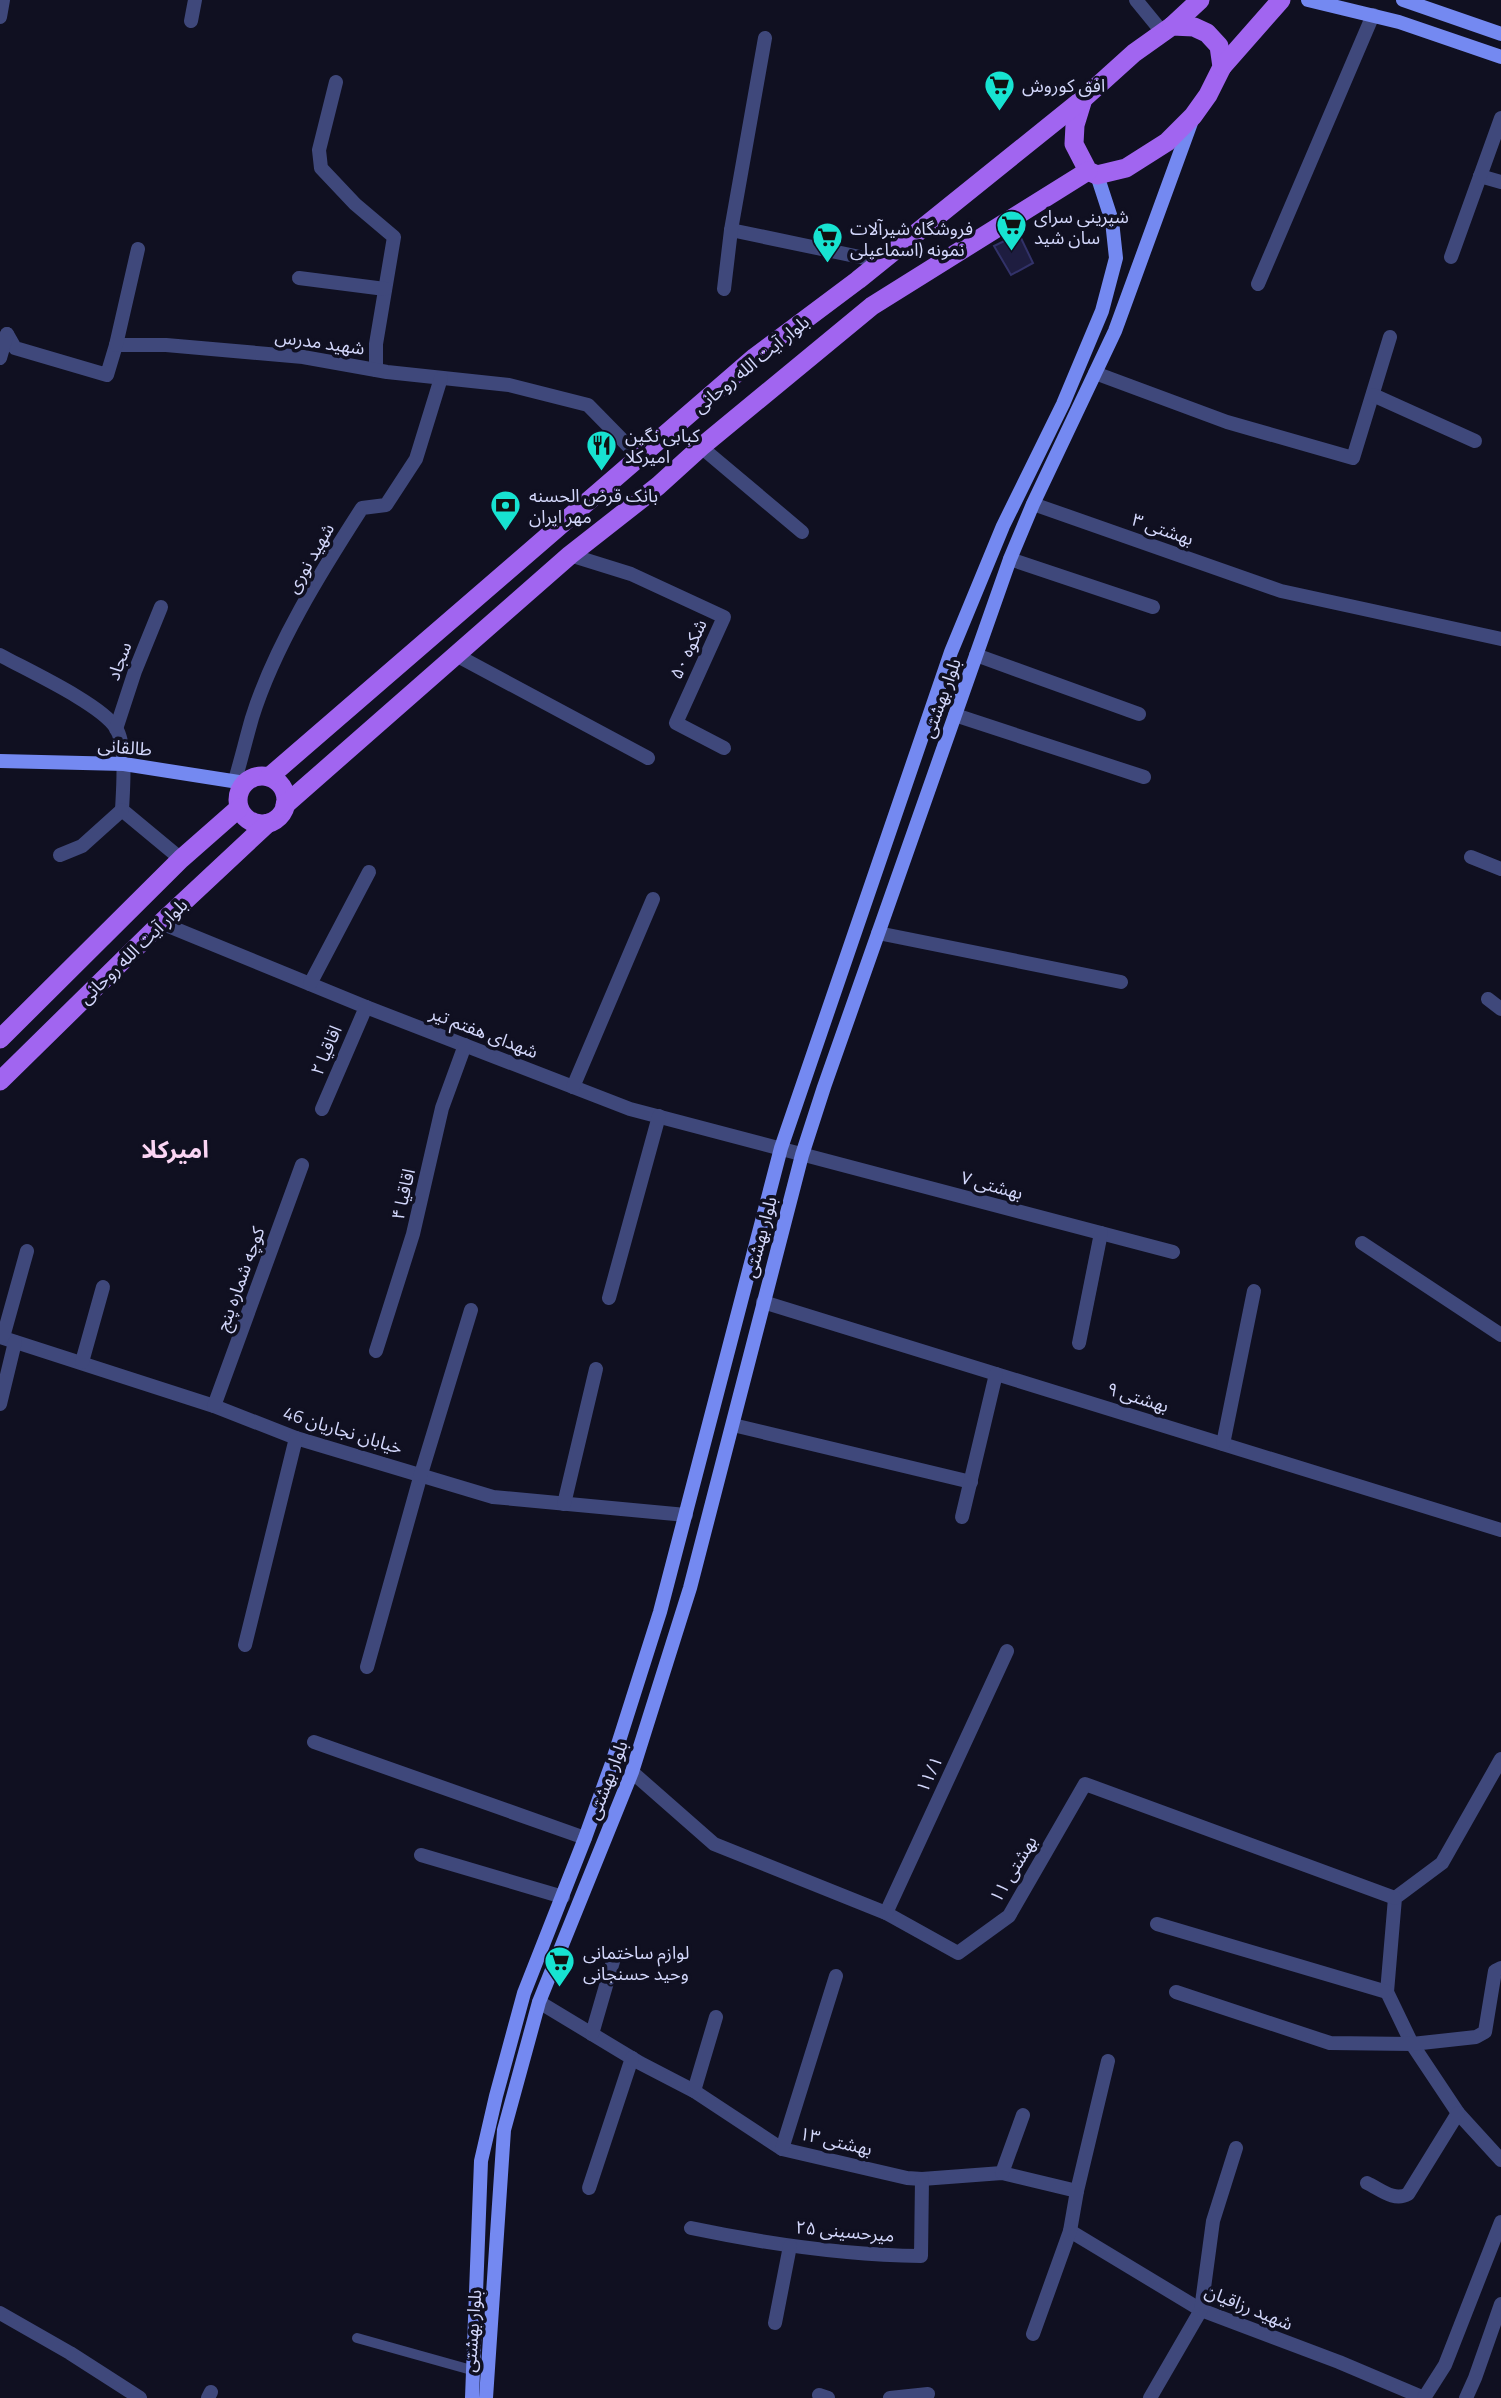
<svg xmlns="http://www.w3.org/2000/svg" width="1501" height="2398" font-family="'Titillium Web','Noto Sans Arabic',sans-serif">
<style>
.building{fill:#1e1d40;stroke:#323269;stroke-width:2}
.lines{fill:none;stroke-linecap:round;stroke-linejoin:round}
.service{stroke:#3f487b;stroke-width:10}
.minor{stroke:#3f487b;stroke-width:14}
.secondary{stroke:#7489f1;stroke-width:14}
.primary{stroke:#a165f0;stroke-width:19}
.labels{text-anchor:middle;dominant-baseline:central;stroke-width:7;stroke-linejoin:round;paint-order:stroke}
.poi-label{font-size:18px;fill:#d3d7fb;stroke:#101021;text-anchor:start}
.street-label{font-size:18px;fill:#d3d7fb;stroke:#101021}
.district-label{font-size:24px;font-weight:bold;fill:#fbd5f4;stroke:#101021}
</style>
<rect width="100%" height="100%" fill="#101021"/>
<polygon class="building" points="1019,234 1033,263 1011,275 994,246"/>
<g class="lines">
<polyline class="service" points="357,2338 475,2371"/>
<g class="minor">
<polyline points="1136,0 1163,33"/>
<polyline points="0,17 3,0"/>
<polyline points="191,21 195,0"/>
<polyline points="336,82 319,150 321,168 355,204 394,237 376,344 376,370"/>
<polyline points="1480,176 1501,182"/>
<polyline points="731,230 879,261"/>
<polyline points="1451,257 1501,118"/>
<polyline points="299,278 385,289"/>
<polyline points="1258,284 1373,15"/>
<polyline points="724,289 731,230 765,38"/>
<polyline points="7,334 15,348 107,375 116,345 166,345 303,357 387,372 509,385 588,405 639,457"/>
<polyline points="116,345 138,249"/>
<polyline points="0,358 7,334"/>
<polyline points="1095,373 1227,422 1353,458 1390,337"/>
<polyline points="1373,395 1475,441"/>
<polyline points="701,447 802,532"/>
<polyline points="1033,504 1281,591 1501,639"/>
<polyline points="570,555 631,574 724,617 676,723 724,748"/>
<polyline points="1010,559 1153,607"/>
<path d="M0,655C27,670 101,704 116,728C127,746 123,789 122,810L181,859"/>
<polyline points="456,655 648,758"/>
<polyline points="976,655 1139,714"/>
<polyline points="955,715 1144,777"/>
<polyline points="116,729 135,671 161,607"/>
<path d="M235,780C241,760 246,739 252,718C274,647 322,570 362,508L386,505L416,459L441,378"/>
<polyline points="60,855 82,846 122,810"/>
<polyline points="1471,857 1501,869"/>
<polyline points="161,923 366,1007 630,1109 1173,1252"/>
<polyline points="878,933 1121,982"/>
<polyline points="310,984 369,872"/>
<polyline points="1488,999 1501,1009"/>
<polyline points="573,1087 653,899"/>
<polyline points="322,1109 366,1007"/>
<polyline points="1362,1243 1501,1335"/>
<polyline points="609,1298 659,1116"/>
<polyline points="763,1302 1501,1530"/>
<polyline points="0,1337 214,1406 296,1438 493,1497 686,1515"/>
<polyline points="3,1337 27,1251"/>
<polyline points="1079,1343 1101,1233"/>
<polyline points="376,1351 413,1234 442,1108 465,1045"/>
<polyline points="82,1362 103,1287"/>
<polyline points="0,1404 15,1342"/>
<polyline points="214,1406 302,1165"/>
<polyline points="733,1425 971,1482"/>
<polyline points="1223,1444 1254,1291"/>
<polyline points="564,1504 596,1369"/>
<polyline points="962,1517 996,1374"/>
<polyline points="245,1645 296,1438"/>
<polyline points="367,1667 421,1474 471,1310"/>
<polyline points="314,1742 585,1838"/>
<polyline points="1501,1759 1442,1863 1395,1898 1387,1992 1412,2044 1458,2113 1501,2160"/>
<polyline points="632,1772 714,1844 886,1913 958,1953 1009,1916 1085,1784 1395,1898"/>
<polyline points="421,1855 563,1897"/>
<polyline points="886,1913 1007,1651"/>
<polyline points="1157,1924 1387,1992"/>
<polyline points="1176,1992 1330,2043 1412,2044 1476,2037 1485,2032 1495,1971 1501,1968"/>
<polyline points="539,2002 640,2063 694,2091 782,2149 907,2178 922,2179 1002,2173 1077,2191"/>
<polyline points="592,2034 614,1958"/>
<polyline points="694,2091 716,2017"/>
<polyline points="782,2149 836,1976"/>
<polyline points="1002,2173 1023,2115"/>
<path d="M1367,2183C1380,2189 1394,2202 1408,2194L1458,2113"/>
<polyline points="589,2188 632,2058"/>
<path d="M691,2228C767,2244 843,2255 921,2256L922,2179"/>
<polyline points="1070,2231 1201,2310 1339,2362 1424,2398"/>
<polyline points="0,2313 70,2353 140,2398"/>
<polyline points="775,2323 790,2246"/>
<polyline points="1033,2334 1070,2231 1077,2191 1108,2061"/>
<polyline points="819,2395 828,2398"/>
<polyline points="208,2398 211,2392"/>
<polyline points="890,2398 928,2394"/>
<polyline points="1150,2398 1201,2310 1213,2221 1236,2148"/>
<polyline points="1424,2398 1445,2365 1501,2222"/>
<polyline points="1466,2398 1475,2378 1501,2304"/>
</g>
<g class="secondary">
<polyline points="1308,0 1399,22 1501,57"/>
<polyline points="1403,0 1501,34"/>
<polyline points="0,761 124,764 245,783"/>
<polyline points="472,2398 481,2161 496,2096 524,1993 585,1838 612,1763 660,1612 781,1148 951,652 1003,526 1063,404 1102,311 1116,258 1112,221 1097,175"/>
<polyline points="486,2398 504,2130 539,2002 632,1772 690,1588 802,1155 824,1087 1010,559 1033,504 1115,331 1192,120"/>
</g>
<g class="primary">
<polygon points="1172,26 1194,27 1207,33 1219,46 1222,67 1208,95 1193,116 1167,142 1126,168 1097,175 1088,171 1074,144 1075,125 1083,99 1134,53"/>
<polyline points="1172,26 1200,0"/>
<polyline points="1222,67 1281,0"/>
<circle cx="262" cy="800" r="24"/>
<polyline points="269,777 755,357 858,280 1083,99"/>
<polyline points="285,805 570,555 658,486 701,447 872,306 1088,171"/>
<polyline points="0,1039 181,859 239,808"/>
<polyline points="0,1081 161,923 268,823"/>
</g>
</g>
<defs>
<symbol id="supermarket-pin" viewBox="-11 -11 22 30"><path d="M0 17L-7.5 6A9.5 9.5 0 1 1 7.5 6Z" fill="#17e3d1" stroke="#101021"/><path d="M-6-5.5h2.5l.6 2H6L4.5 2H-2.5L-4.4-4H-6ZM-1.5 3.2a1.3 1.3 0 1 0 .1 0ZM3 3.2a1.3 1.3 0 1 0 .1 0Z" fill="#111"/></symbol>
<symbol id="restaurant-pin" viewBox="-11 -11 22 30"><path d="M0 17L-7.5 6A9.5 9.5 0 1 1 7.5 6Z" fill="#17e3d1" stroke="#101021"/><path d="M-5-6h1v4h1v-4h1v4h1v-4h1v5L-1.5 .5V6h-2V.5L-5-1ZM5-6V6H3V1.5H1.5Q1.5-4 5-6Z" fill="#111"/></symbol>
<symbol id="bank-pin" viewBox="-11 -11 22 30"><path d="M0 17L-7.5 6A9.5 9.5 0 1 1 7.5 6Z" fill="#17e3d1" stroke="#101021"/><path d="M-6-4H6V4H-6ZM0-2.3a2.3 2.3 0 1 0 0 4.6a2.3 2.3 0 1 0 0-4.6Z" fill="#111"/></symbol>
</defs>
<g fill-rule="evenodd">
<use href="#supermarket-pin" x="982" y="68" width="35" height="47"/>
<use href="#supermarket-pin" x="994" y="208" width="35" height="47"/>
<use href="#supermarket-pin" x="810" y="220" width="35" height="47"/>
<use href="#restaurant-pin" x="584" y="428" width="35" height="47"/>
<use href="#bank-pin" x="488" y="488" width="35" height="47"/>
<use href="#supermarket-pin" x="542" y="1944" width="35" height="47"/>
</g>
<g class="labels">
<g class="poi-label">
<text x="1022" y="85">افق کوروش</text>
<text x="1034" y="216">شیرینی سرای<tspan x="1034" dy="21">سان شید</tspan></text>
<text x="850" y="228">فروشگاه شیرآلات<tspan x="850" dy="21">نمونه (اسماعیلی</tspan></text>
<text x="625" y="435">کبابی نگین<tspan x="625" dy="21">امیرکلا</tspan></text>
<text x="529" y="495">بانک قرض الحسنه<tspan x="529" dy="21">مهر ایران</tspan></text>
<text x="583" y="1952">لوازم ساختمانی<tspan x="583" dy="21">وحید حسنجانی</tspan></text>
</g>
<g class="street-label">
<text transform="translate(320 342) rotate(8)">شهید مدرس</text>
<text transform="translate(751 364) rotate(-39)">بلوار آیت الله روحانی</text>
<text transform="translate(1163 529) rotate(19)">بهشتی ۳</text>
<text transform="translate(310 558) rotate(-60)">شهید نوری</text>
<text transform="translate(688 649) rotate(-65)">شکوه ۵۰</text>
<text transform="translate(119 661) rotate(-70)">سجاد</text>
<text transform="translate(941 698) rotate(-70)">بلوار بهشتی</text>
<text transform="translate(125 747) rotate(5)">طالقانی</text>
<text transform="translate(133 951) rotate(-44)">بلوار آیت الله روحانی</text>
<text transform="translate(484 1032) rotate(21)">شهدای هفتم تیر</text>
<text transform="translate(326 1050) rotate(-67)">اقاقیا ۲</text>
<text transform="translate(992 1185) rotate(15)">بهشتی ۷</text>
<text transform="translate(403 1194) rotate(-77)">اقاقیا ۴</text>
<text transform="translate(760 1237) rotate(-75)">بلوار بهشتی</text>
<text transform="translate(240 1279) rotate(-70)">کوچه شماره پنج</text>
<text transform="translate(1138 1397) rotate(17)">بهشتی ۹</text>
<text transform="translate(343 1430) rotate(17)">خیابان نجاریان 46</text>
<text transform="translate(929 1774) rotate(-65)">۱۱/۱</text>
<text transform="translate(607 1780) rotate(-69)">بلوار بهشتی</text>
<text transform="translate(1013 1869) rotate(-59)">بهشتی ۱۱</text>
<text transform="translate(836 2141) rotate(13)">بهشتی ۱۳</text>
<text transform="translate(845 2231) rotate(5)">میرحسینی ۲۵</text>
<text transform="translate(1249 2307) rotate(22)">شهید رزاقیان</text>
<text transform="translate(472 2331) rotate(-86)">بلوار بهشتی</text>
</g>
<g class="district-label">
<text x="175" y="1149">امیرکلا</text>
</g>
</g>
</svg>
